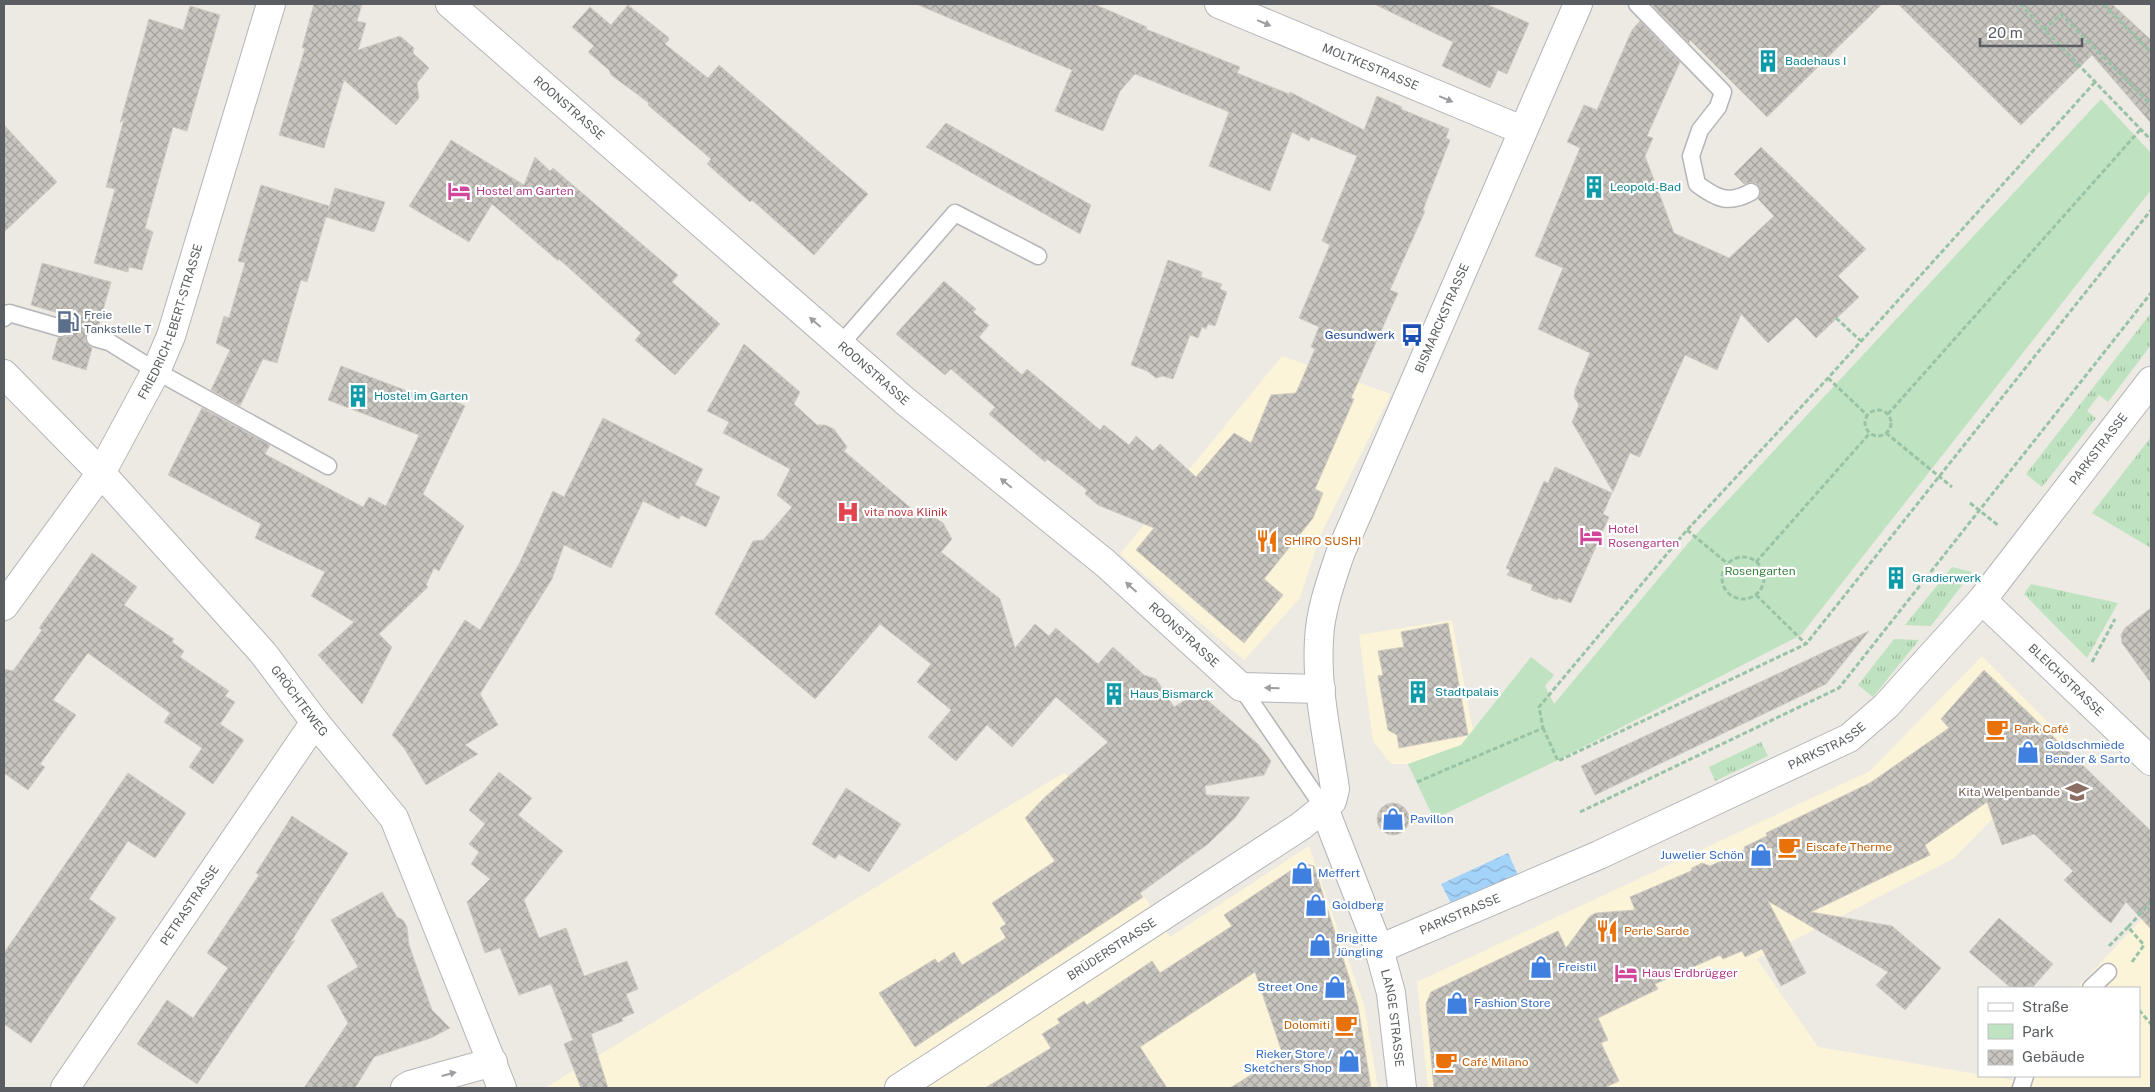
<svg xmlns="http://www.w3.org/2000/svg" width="2155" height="1092" font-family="'Public Sans',sans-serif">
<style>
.commercial{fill:#fcf4d8}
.grass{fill:url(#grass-tufts)}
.park{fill:#bfe3c0}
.water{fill:url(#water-waves)}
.building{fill:url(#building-cross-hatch);stroke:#d1ccc1}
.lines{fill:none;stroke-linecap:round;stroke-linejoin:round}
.lane-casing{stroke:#b3b5b9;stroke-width:19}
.street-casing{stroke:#b3b5b9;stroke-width:30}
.secondary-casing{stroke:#b1b5b9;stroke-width:30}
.path{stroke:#99c3a6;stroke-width:3;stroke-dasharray:5 2.5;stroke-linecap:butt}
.lane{stroke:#fff;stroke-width:16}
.street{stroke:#fff;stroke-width:28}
.secondary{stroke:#fff;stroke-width:28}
.oneway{fill:#9c9ea1}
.labels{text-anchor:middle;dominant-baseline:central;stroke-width:4.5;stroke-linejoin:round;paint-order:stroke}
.culture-label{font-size:12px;fill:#0d838f;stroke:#fff;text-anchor:start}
.street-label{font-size:12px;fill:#5a5e62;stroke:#fff}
.hotel-label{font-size:12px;fill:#b23c85;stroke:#fff;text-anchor:start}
.service-label{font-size:12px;fill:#4e5e75;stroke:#fff;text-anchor:start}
.transit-label{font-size:12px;fill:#164399;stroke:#fff;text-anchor:end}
.health-label{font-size:12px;fill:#be3a42;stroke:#fff;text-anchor:start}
.food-label{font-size:12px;fill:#c56008;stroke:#fff;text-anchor:start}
.park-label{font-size:12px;fill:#39833e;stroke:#fff}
.shop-label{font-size:12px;fill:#366cbe;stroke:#fff;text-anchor:start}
.education-label{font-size:12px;fill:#785e54;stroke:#fff;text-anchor:end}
</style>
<defs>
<pattern id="grass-tufts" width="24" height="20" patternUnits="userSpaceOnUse" patternTransform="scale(1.25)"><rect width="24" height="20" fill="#bfe3c0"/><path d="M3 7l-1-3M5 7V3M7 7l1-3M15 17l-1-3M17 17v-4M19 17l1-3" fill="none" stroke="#9ebb9f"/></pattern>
<pattern id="water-waves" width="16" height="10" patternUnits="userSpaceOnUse" patternTransform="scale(1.25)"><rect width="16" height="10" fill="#a4d3fa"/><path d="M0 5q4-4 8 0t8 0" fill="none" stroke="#89aece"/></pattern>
<pattern id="building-cross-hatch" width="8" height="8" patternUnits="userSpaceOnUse" patternTransform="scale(1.25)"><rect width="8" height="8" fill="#c8c5bf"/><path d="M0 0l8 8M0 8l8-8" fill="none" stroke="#a5a39f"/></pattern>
</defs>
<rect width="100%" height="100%" fill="#eceae2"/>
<g class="commercial">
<polygon points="1282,356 1391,394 1320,536 1300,598 1244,660 1120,554"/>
<polygon points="1452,620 1473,730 1461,745 1408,764 1391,764 1373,741 1359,635"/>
<polygon points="1982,656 2068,742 1953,859 1757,959 1818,1047 2018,1081 2030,1076 2139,1076 2139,988 2077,988 2151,909 2151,1088 1428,1088 1417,982 1870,771"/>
<polygon points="1065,772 1170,937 1309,846 1364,1005 1378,1088 545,1088"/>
</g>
<g class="grass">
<polygon points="2151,313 2151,345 2108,402 2099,395 2087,411 2096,418 2042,487 2026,474"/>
<polygon points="2151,437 2151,548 2092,513"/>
<polygon points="1952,567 1972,572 1931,626 1905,625"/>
<polygon points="2031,584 2118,603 2087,658 2024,594"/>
<polygon points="1894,639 1919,640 1873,697 1858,685"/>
<polygon points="1761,742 1768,756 1715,781 1709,767"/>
</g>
<polygon class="park" points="2101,99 2151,153 2151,190 1801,635 1554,762 1434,819 1408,764 1461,745 1531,657 1554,675 1545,686 1554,704 1689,542"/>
<polygon class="water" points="1508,853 1518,875 1452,905 1441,884"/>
<g class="building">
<polygon points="314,4 362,4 357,21 366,23 358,50 400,36 414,48 413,53 429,68 417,83 419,98 396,125 344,80 324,148 279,135 305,48 302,48"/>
<polygon points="916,4 1094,4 1147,27 1146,29 1240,67 1237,73 1289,94 1290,92 1364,130 1377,96 1402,107 1401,109 1449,129 1446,138 1450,140 1423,210 1425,211 1390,290 1398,293 1351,398 1354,399 1315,489 1323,493 1313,518 1264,579 1283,595 1244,643 1136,550 1154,528 1098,505 1085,494 1087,490 1047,459 1045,462 989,414 995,407 951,369 945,375 896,334 944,281 976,309 973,312 989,325 979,337 1022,375 1027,369 1100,430 1104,425 1129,445 1136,436 1153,451 1160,444 1196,477 1234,433 1251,443 1271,395 1296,393 1315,349 1311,347 1319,327 1299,318 1330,245 1322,241 1327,228 1357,156 1311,137 1309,141 1292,132 1270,191 1209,166 1229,112 1135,74 1120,91 1103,131 1055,111 1072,70"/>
<polygon points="1374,4 1486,4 1529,23 1507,74 1498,70 1490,88 1442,66 1453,42"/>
<polygon points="1655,4 1882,4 1767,117 1690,40 1689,43 1653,6"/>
<polygon points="1898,4 2112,4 2151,40 2151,123 2092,55 2021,125"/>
<polygon points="628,5 668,37 669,40 665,44 708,78 719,65 868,194 814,255 752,200 750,202 707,164 711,159 648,105 649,103 611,75 609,70 588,52 594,46 572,27 590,7 611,25"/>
<polygon points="190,6 220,15 187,131 173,127 145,228 153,232 142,270 129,267 128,272 94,263 115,189 106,187 124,119 120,123 149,19 183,30"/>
<polygon points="1640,21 1680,62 1647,136 1653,138 1645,156 1674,233 1729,258 1774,216 1758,199 1761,192 1757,184 1751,182 1744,184 1734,174 1761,147 1866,249 1838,276 1859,297 1816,338 1796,317 1768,343 1741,314 1717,370 1685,355 1640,456 1639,457 1630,453 1613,492 1572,422 1579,405 1574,397 1575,390 1590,353 1538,329 1563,268 1535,256 1580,148 1567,142 1584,105 1597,110 1632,30"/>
<polygon points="946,123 1091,205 1080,234 926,147"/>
<polygon points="4,125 57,182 4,232"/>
<polygon points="451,140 524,185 535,157 550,171 553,168 678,275 672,282 720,324 675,375 635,340 641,333 559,259 558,261 492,204 469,242 409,206"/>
<polygon points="261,185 329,206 328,211 335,188 385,202 374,232 326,217 307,282 301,280 277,363 263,359 240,406 211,390 230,350 216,343 224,316 229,318 245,263 238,261"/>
<polygon points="1168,260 1202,272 1201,277 1222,284 1220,289 1227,292 1215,326 1208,324 1206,329 1202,327 1198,338 1190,335 1173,379 1163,376 1156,378 1147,371 1131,365"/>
<polygon points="42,263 111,282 98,328 92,328 86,335 85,341 92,348 86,370 52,359 58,338 68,336 71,326 64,318 65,315 31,305"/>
<polygon points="744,344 800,392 794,404 817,425 825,425 834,429 847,447 844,451 919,515 921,512 934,517 943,523 952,539 941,552 1000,599 1015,648 1035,624 1049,636 1056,628 1098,664 1113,647 1144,675 1156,679 1174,707 1198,692 1258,744 1271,761 1264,775 1205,786 1206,795 1250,797 1235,818 1208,844 1140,893 1143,897 915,1047 879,993 935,959 938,963 954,952 962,965 1006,938 1000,928 1006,924 992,903 1055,861 1025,818 1044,798 1108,742 1056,697 1012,747 987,725 956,761 928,737 951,710 917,682 931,664 880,624 815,699 715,614 753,541 763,540 792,507 777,495 790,469 723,433 729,422 707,411"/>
<polygon points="341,366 434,401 438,392 465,406 423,494 464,526 439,571 434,568 426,585 428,587 379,634 392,647 362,704 318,655 354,622 311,596 325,572 255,538 261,524 168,475 202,408 270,445 265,454 363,507 369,497 386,506 419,435 328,400"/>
<polygon points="603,418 703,469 695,485 720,497 706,527 681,515 679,519 643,501 611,568 564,545 552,579 480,694 498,725 465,745 478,754 426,785 404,748 392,735 465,620 480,630 519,564 553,491 564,497"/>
<polygon points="1555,467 1612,493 1603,514 1609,517 1571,603 1558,598 1557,600 1531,590 1533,585 1507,575 1510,570 1506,568 1544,481 1548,483"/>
<polygon points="92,553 137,587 124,605 174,639 172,642 184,651 180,657 229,691 225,696 235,702 220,724 244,740 213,784 189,767 202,748 164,722 170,713 88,653 53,700 76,715 40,764 45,767 28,790 4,773 4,669 13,671 42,630 39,628"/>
<polygon points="2151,608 2151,683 2122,643 2121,635 2125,628"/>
<polygon points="1448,623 1468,735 1399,748 1397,735 1388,730 1378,676 1383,675 1378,651 1404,647 1401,632"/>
<polygon points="1869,631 1826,684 1595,795 1581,766"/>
<polygon points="1984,670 2151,831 2151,929 2126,902 2111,923 2102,916 2064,880 2073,871 2034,834 2002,845 1987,802 1925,845 1930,855 1811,912 1892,926 1941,968 1905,1010 1876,985 1888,972 1768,901 1806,973 1781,986 1762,949 1745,957 1742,951 1723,959 1720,955 1655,984 1658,989 1598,1018 1608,1040 1601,1043 1619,1081 1604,1088 1434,1088 1426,1004 1431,992 1558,931 1566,948 1590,916 1596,913 1635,910 1630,897 1691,871 1692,868 1702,863 1710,866 1745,850 1744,847 1767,836 1766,833 1870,783 1949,728 1941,719"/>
<polygon points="499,772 532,798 518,815 563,851 524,900 539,938 566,928 584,976 627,961 638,989 626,994 634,1013 622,1018 623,1021 591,1034 608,1088 581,1088 564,1044 573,1040 551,984 519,995 500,948 485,953 467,902 490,879 471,864 479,852 469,844 485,824 469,810"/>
<polygon points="128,773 186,813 155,858 128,841 89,899 116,918 31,1043 4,1024 4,953"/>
<polygon points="846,788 901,824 869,872 839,854 835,859 812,844"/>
<circle cx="1393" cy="819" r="16"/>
<polygon points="292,816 348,853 290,943 295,940 197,1084 137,1044 167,1000 193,1018 228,968 207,953 259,875 256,873"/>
<polygon points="1302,863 1314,866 1358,1006 1371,1088 1230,1088 1283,1055 1255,972 1140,1047 1167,1088 985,1088 1051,1048 1042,1034 1060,1023 1057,1019 1084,1001 1087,1005 1152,961 1160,973 1232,926 1224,915"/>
<polygon points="382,892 397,917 403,920 407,927 409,945 432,1010 450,1028 431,1038 374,1057 355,1088 304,1088 348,1023 327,986 358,967 331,920"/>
<polygon points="1999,918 2053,964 2032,988 2011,988 1969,952"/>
</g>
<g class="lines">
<defs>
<g id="lane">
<path d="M1637,4L1723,92L1718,107L1700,130L1691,156L1697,184C1716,198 1728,205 1751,192"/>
<polyline points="4,318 9,313 61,328"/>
<polyline points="95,338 109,342 156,371 328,466"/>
<polyline points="840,345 955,213 1038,256"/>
<polyline points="1241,687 1324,808"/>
<polyline points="2091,988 2108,972"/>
<polyline points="2021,1088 2025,1076"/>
</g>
<g id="street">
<path id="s1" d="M450,4L905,401L1105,563L1241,687L1321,689"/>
<path id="s2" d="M1219,4L1522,130"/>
<path id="s3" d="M1982,600L2151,761"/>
<path id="s4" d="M4,606L101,473L156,371L171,336L271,4"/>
<path id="s5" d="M1324,808L1379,949L1391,993L1402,1088"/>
<path id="s6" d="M1379,949L1599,855L1849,738L1886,706L1982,600L2151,381"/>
<path id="s7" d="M65,1088L315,722"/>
<polyline points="405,1088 410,1085 493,1062"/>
</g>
<g id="secondary">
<path id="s8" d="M4,374L101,473L263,653L315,722L394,818L502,1088"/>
<path id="s9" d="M899,1088L1301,826L1332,801L1335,789C1328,740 1316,689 1319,640C1320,611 1331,581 1340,554L1578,4"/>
</g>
</defs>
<use href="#lane" class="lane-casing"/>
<use href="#street" class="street-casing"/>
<use href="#secondary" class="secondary-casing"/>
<g class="path">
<polyline points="2020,4 2151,140"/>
<polyline points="2103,4 2151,52"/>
<polyline points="2044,30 2061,14 2151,105"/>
<polyline points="1836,318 1861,341"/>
<polyline points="1828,378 1867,415"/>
<circle cx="1878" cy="423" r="13"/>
<polyline points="1888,414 2140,130"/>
<polyline points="1886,433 1952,487"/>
<polyline points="1970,503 1999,526"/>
<polyline points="1687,530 1728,564"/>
<circle cx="1743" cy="578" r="21"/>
<polyline points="1756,562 1870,433"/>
<polyline points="1756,595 1806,644"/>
<polyline points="2092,662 2115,619"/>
<polyline points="1543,728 1558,761 1806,644 2151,210"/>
<polyline points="1417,782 1543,728 1539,707 1687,530 1828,378 2096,81"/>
<polyline points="1580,812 1839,688 2151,293"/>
<polyline points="2109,946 2128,927"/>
<polyline points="2132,962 2144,945 2128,927 2151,902"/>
<polyline points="2139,1010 2151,1024"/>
</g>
<use href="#lane" class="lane"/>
<use href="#street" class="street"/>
<use href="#secondary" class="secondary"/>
</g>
<defs><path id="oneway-solid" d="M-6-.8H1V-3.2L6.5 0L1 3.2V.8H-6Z" transform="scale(1.25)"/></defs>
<g class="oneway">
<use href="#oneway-solid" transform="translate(1264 23) rotate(23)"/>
<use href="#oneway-solid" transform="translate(1446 99) rotate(23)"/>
<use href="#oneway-solid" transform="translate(815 322) rotate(-139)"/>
<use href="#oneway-solid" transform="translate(1006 483) rotate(-141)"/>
<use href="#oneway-solid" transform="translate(1131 587) rotate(-138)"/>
<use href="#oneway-solid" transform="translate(1272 688) rotate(-179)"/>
<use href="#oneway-solid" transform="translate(449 1074) rotate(-15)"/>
</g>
<defs>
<symbol id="building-bare" viewBox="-9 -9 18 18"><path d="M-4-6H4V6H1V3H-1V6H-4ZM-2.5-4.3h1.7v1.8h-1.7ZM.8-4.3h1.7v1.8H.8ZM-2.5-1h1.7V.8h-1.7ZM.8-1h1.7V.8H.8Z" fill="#0f9aa8" stroke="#fff" stroke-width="2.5" paint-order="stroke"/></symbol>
<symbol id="hotel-bare" viewBox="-9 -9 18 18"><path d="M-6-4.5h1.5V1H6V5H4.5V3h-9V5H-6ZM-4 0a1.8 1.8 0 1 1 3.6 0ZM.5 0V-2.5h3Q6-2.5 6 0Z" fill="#d1479c" stroke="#fff" stroke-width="2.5" paint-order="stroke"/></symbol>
<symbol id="fuel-bare" viewBox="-9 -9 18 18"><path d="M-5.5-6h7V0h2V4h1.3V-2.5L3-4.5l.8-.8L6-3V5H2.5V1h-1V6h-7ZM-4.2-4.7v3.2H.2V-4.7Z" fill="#5c6f8a" stroke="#fff" stroke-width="2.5" paint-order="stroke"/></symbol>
<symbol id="bus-bare" viewBox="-9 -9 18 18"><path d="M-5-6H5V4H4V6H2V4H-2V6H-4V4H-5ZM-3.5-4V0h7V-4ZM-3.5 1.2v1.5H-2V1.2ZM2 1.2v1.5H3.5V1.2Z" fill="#1a4fb4" stroke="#fff" stroke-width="2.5" paint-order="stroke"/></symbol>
<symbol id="hospital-bare" viewBox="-9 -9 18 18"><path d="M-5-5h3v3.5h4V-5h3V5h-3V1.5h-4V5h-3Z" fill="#e0444e" stroke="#fff" stroke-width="2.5" paint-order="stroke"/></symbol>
<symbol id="restaurant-bare" viewBox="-9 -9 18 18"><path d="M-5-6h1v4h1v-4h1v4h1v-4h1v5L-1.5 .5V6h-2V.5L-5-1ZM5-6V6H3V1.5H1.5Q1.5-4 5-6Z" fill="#e8710a" stroke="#fff" stroke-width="2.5" paint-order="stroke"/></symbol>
<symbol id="cafe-bare" viewBox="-9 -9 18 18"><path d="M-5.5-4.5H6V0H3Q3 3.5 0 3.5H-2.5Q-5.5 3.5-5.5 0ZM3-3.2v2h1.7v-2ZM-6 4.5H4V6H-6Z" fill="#e8710a" stroke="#fff" stroke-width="2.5" paint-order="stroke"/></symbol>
<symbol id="shop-bare" viewBox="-9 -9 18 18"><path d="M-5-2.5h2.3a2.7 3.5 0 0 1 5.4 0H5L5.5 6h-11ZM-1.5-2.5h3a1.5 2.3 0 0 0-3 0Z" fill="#3f7fe0" stroke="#fff" stroke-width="2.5" paint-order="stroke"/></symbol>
<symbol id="school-bare" viewBox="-9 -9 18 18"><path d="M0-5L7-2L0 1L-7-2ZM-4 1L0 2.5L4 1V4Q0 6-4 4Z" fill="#8d6e63" stroke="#fff" stroke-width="2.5" paint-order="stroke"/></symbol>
</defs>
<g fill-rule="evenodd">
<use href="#building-bare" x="1752" y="45" width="32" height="32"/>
<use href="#building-bare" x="1578" y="171" width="32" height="32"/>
<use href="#hotel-bare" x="443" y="175" width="32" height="32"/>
<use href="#fuel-bare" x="52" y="306" width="32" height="32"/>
<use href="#bus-bare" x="1396" y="319" width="32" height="32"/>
<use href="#building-bare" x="342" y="380" width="32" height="32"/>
<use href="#hospital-bare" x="832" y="496" width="32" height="32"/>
<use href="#hotel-bare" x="1575" y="520" width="32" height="32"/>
<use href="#restaurant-bare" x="1251" y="525" width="32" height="32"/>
<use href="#building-bare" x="1880" y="562" width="32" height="32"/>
<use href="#building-bare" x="1402" y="676" width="32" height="32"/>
<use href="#building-bare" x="1098" y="678" width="32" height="32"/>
<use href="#cafe-bare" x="1981" y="713" width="32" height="32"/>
<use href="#shop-bare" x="2012" y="736" width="32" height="32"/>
<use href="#school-bare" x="2061" y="776" width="32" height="32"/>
<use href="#shop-bare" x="1377" y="803" width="32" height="32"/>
<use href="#cafe-bare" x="1773" y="831" width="32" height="32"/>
<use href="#shop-bare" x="1745" y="839" width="32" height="32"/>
<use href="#shop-bare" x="1286" y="857" width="32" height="32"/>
<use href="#shop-bare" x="1300" y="889" width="32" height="32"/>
<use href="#restaurant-bare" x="1591" y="915" width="32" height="32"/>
<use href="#shop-bare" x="1304" y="929" width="32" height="32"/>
<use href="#shop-bare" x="1525" y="951" width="32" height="32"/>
<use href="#hotel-bare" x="1610" y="957" width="32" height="32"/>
<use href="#shop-bare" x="1319" y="971" width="32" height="32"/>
<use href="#shop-bare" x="1441" y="987" width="32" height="32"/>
<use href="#cafe-bare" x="1330" y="1009" width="32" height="32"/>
<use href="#shop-bare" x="1333" y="1045" width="32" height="32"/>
<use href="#cafe-bare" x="1430" y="1046" width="32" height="32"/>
</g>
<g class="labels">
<g class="culture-label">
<text x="1785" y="61">Badehaus I</text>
<text x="1610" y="187">Leopold-Bad</text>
<text x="374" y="396">Hostel im Garten</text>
<text x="1912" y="578">Gradierwerk</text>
<text x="1435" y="692">Stadtpalais</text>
<text x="1130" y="694">Haus Bismarck</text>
</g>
<g class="street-label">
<text stroke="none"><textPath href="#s2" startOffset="164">MOLTKESTRASSE</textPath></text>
<text stroke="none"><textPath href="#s1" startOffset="158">ROONSTRASSE</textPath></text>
<text stroke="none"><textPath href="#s9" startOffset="1028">BISMARCKSTRASSE</textPath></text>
<text stroke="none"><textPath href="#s4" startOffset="332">FRIEDRICH-EBERT-STRASSE</textPath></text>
<text stroke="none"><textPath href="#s1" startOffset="562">ROONSTRASSE</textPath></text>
<text stroke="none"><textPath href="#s6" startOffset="898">PARKSTRASSE</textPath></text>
<text stroke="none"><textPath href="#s1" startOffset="968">ROONSTRASSE</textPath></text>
<text stroke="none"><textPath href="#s3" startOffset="116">BLEICHSTRASSE</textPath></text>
<text stroke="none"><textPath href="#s8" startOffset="441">GRÖCHTEWEG</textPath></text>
<text stroke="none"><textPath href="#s6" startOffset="492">PARKSTRASSE</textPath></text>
<text stroke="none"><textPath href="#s7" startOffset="221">PETRASTRASSE</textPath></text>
<text stroke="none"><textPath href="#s6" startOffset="88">PARKSTRASSE</textPath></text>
<text stroke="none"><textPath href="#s9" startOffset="254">BRÜDERSTRASSE</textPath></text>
<text stroke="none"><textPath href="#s5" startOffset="222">LANGE STRASSE</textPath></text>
</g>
<g class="hotel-label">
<text x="476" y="191">Hostel am Garten</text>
<text x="1608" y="529">Hotel<tspan x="1608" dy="14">Rosengarten</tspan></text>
<text x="1642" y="973">Haus Erdbrügger</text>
</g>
<g class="service-label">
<text x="84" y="315">Freie<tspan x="84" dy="14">Tankstelle T</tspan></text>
</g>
<g class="transit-label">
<text x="1395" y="335">Gesundwerk</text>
</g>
<g class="health-label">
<text x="864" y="512">vita nova Klinik</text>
</g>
<g class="food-label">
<text x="1284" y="541">SHIRO SUSHI</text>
<text x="2014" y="729">Park Café</text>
<text x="1806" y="847">Eiscafe Therme</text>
<text x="1624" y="931">Perle Sarde</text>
<text x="1330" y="1025" text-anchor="end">Dolomiti</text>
<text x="1462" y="1062">Café Milano</text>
</g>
<g class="park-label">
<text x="1760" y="571">Rosengarten</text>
</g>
<g class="shop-label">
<text x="2045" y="745">Goldschmiede<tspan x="2045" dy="14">Bender &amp; Sarto</tspan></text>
<text x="1410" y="819">Pavillon</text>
<text x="1744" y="855" text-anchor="end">Juwelier Schön</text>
<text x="1318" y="873">Meffert</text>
<text x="1332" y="905">Goldberg</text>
<text x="1336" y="938">Brigitte<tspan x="1336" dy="14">Jüngling</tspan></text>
<text x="1558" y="967">Freistil</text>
<text x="1318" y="987" text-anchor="end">Street One</text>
<text x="1474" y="1003">Fashion Store</text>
<text x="1332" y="1054" text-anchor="end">Rieker Store /<tspan x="1332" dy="14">Sketchers Shop</tspan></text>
</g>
<g class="education-label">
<text x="2060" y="792">Kita Welpenbande</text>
</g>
</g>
<rect width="2155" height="1092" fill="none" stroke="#5a5e62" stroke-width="10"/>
<rect x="1978" y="987" width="162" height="90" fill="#ffffff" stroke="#bdbfc0"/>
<rect x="1988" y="1003" width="25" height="8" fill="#ffffff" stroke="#bdbfc0"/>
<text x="2022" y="1012" font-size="15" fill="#5a5e62">Straße</text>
<rect x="1988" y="1024" width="25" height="15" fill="#bfe3c0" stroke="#bdbfc0"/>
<text x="2022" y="1037" font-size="15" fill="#5a5e62">Park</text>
<rect x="1988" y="1050" width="25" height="15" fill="url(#building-cross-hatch)" stroke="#bdbfc0"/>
<text x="2022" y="1062" font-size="15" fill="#5a5e62">Gebäude</text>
<path d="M1980 38v8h102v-8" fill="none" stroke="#5a5e62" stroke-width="2.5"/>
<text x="1988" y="38" font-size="15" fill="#5a5e62" stroke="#ffffff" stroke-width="4" paint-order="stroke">20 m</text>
</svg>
